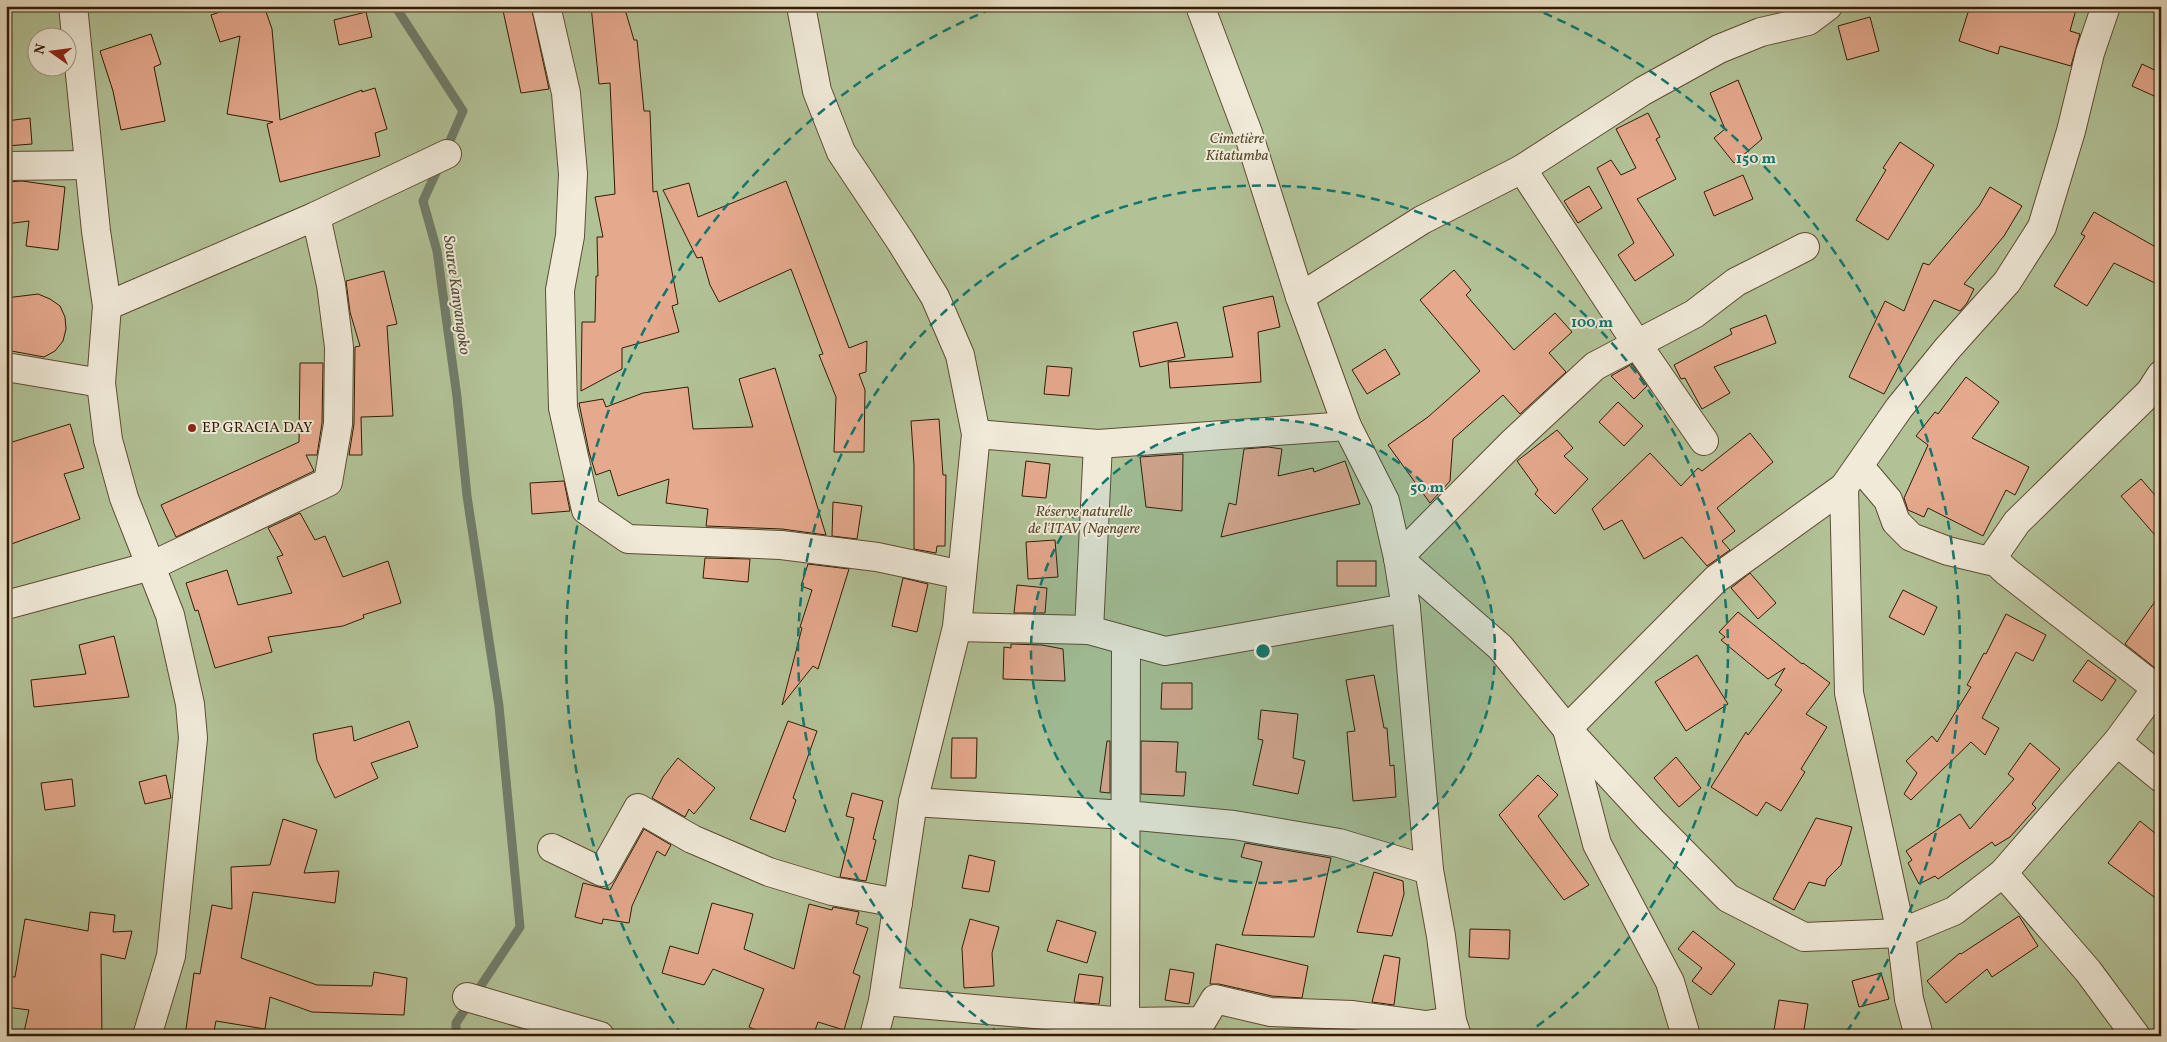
<svg xmlns="http://www.w3.org/2000/svg" width="2167" height="1042" font-family="Vollkorn,serif">
<style>
.green{fill:#b2c297;stroke:#726e4d;fill-rule:evenodd}
.lines{fill:none;stroke-linecap:round;stroke-linejoin:round}
.stream{stroke:#707c6a;stroke-width:9}
.building{fill:#e5a98e;stroke:#331a03}
.minor-casing{stroke:#604b34;stroke-width:30}
.minor{stroke:#f0ead9;stroke-width:28}
.ring{fill:none;stroke:#0f766e;stroke-width:2.5;stroke-dasharray:9 6}
.poi-dot{fill:#8f2418;stroke:#f0ead9;stroke-width:2}
.labels{text-anchor:middle;dominant-baseline:central;stroke-width:4;stroke-linejoin:round;paint-order:stroke}
.park-label{font-size:15px;font-style:italic;fill:#594c2f;stroke:#f0ead9}
.poi-label{font-size:15px;fill:#331a03;stroke:#f0ead9;text-anchor:start}
.water-label{font-size:16px;font-style:italic;fill:#514b36;stroke:#f0ead9}
.centre{fill:#0f766e;stroke:#f0ead9;stroke-width:2.5}
.ring-label{font-size:15px;text-anchor:middle;font-weight:bold;fill:#0f766e;stroke:#f0ead9;stroke-width:4;stroke-linejoin:round;paint-order:stroke}
</style>
<rect width="100%" height="100%" fill="#e8dfc5"/>
<filter id="stains"><feTurbulence type="fractalNoise" baseFrequency=".004" numOctaves="4"/><feColorMatrix values="0 0 0 0 .2 0 0 0 0 .09 0 0 0 0 .02 0 0 0 .5 -.17"/></filter>
<radialGradient id="worn" r=".72"><stop offset=".6" stop-color="#630" stop-opacity="0"/><stop offset="1" stop-color="#630" stop-opacity=".3"/></radialGradient>
<path class="green" d="M6,6H2161V1036H6ZM38,38H68V68H38Z"/>
<g class="lines">
<g class="stream">
<polyline points="395,6 463,111 445,152"/>
<polyline points="440,164 423,201 437,251 457,397 467,496 499,706 520,927 456,1023 456,1036"/>
</g>
</g>
<g class="building">
<polygon points="238,6 264,6 272,29 280,120 362,90 362,92 375,88 387,129 375,133 380,156 280,182 267,124 273,122 227,114 240,36 220,42 211,15"/>
<polygon points="502,6 531,6 549,89 521,93"/>
<polygon points="591,6 624,6 634,40 637,40 644,111 650,111 653,192 657,191 678,304 672,306 679,332 622,348 622,369 581,391 582,322 595,322 596,276 598,276 597,237 603,237 595,197 615,194 610,83 599,84"/>
<polygon points="1970,6 2077,6 2070,31 2080,34 2071,66 2000,46 1998,54 1959,41"/>
<polygon points="366,12 372,37 339,45 334,20"/>
<polygon points="1870,17 1879,51 1847,60 1838,26"/>
<polygon points="151,34 161,64 154,67 165,121 121,130 113,91 100,51"/>
<polygon points="2142,64 2161,73 2161,99 2132,86"/>
<polygon points="1738,80 1762,139 1734,163 1714,138 1725,129 1710,93"/>
<polygon points="1648,113 1660,137 1656,139 1676,179 1637,199 1674,255 1635,281 1618,255 1634,243 1597,168 1611,160 1621,175 1636,168 1616,129"/>
<polygon points="30,118 32,144 6,146 6,121"/>
<polygon points="1900,142 1934,165 1888,240 1856,220 1886,170 1883,168"/>
<polygon points="1743,175 1753,199 1714,216 1704,192"/>
<polygon points="22,181 65,187 58,250 26,246 29,221 6,224 6,182"/>
<polygon points="786,181 849,348 867,341 866,372 859,374 865,390 864,452 834,452 836,397 819,355 823,354 791,269 719,302 710,285 702,257 697,258 663,190 689,183 698,217"/>
<polygon points="1589,186 1602,208 1578,223 1564,201"/>
<polygon points="1990,187 2022,206 2004,236 1964,284 1974,289 1967,303 1960,311 1934,300 1884,394 1849,377 1885,301 1904,311 1923,263 1929,265 1979,206"/>
<polygon points="2094,212 2161,250 2161,286 2114,263 2087,306 2054,286 2085,236 2081,234"/>
<polygon points="1454,270 1471,290 1466,295 1514,350 1555,313 1572,332 1549,353 1566,372 1520,414 1503,395 1453,439 1450,481 1430,503 1388,445 1428,417 1480,371 1420,300"/>
<polygon points="384,271 397,324 387,326 393,416 361,417 362,455 349,455 354,424 355,347 360,346 350,312 346,281"/>
<polygon points="38,294 50,299 60,306 65,317 66,329 63,341 55,351 44,357 6,350 6,298"/>
<polygon points="1273,296 1280,327 1258,332 1261,382 1170,388 1168,362 1233,357 1223,307"/>
<polygon points="1766,315 1776,343 1714,367 1730,393 1702,409 1685,378 1681,379 1674,365 1732,334 1730,329"/>
<polygon points="1177,322 1185,357 1140,367 1133,332"/>
<polygon points="1385,349 1400,374 1367,394 1352,370"/>
<polygon points="300,363 323,363 322,423 317,455 306,455 314,471 176,537 161,505 299,442"/>
<polygon points="1632,364 1647,386 1634,399 1611,376"/>
<polygon points="1047,366 1072,368 1069,396 1044,394"/>
<polygon points="775,368 826,535 782,529 706,526 708,509 666,503 669,479 618,496 610,470 596,475 589,452 579,403 603,399 606,407 643,393 688,387 693,429 753,427 739,379"/>
<polygon points="1966,377 1999,402 1972,438 2029,467 2015,495 2006,490 1983,536 1928,508 1924,517 1908,510 1904,498 1928,445 1916,436 1935,412 1938,414"/>
<polygon points="1618,402 1643,426 1624,446 1599,422"/>
<polygon points="939,419 943,475 946,475 945,546 937,546 936,553 914,549 914,465 911,421"/>
<polygon points="70,424 84,468 64,474 80,519 6,546 6,444"/>
<polygon points="1557,430 1573,448 1564,456 1588,479 1555,514 1535,494 1538,490 1517,461"/>
<polygon points="1750,433 1773,462 1717,508 1735,531 1722,541 1730,550 1707,566 1682,537 1644,559 1622,520 1604,530 1592,509 1650,453 1681,486 1698,468 1702,471"/>
<polygon points="1268,447 1282,449 1278,476 1313,468 1314,472 1345,461 1360,504 1221,537 1229,503 1236,505 1244,449"/>
<polygon points="1183,454 1182,511 1146,507 1140,457"/>
<polygon points="1026,461 1050,464 1046,498 1022,496"/>
<polygon points="2141,479 2161,502 2161,542 2121,496"/>
<polygon points="564,481 570,511 532,514 530,483"/>
<polygon points="833,502 862,506 857,539 832,536"/>
<polygon points="300,513 315,540 325,536 343,577 388,561 401,603 363,615 364,618 343,626 268,637 272,652 215,668 198,610 195,611 186,583 227,570 238,605 292,593 277,557 283,555 268,528"/>
<polygon points="1055,540 1058,577 1028,579 1026,542"/>
<polygon points="705,558 750,559 748,582 703,578"/>
<rect x="1337" y="561" width="39" height="25"/>
<polygon points="808,564 849,569 818,669 813,666 782,705 802,628 800,627 812,590 801,586"/>
<polygon points="1750,573 1776,603 1758,619 1731,588"/>
<polygon points="903,578 928,584 917,632 892,626"/>
<polygon points="1017,585 1047,588 1045,613 1014,613"/>
<polygon points="1903,590 1937,607 1924,635 1889,617"/>
<polygon points="2161,593 2161,667 2155,668 2125,644"/>
<polygon points="1738,612 1802,664 1803,663 1830,683 1806,714 1827,727 1801,769 1805,772 1781,811 1766,802 1757,816 1711,787 1746,732 1748,735 1782,690 1775,685 1785,668 1768,679 1721,640 1725,637 1719,632"/>
<polygon points="2006,614 2046,635 2033,661 2016,652 1982,718 1999,728 1985,755 1971,742 1911,800 1904,794 1917,773 1906,761 1932,736 1937,742 1971,687 1967,685 1984,653 1986,654"/>
<polygon points="114,636 129,697 34,707 31,680 86,674 79,645"/>
<polygon points="1011,644 1042,645 1063,649 1065,681 1003,679 1004,647 1011,648"/>
<polygon points="1697,655 1728,704 1686,731 1655,682"/>
<polygon points="2088,660 2116,680 2102,701 2073,681"/>
<polygon points="1374,675 1384,728 1387,728 1390,766 1394,765 1396,797 1353,801 1347,732 1355,731 1346,680"/>
<polygon points="1162,683 1192,683 1192,709 1161,709"/>
<polygon points="1261,710 1298,714 1293,758 1305,761 1298,794 1253,785 1263,740 1258,739"/>
<polygon points="409,721 418,747 371,763 378,778 335,798 317,760 313,734 352,726 354,741"/>
<polygon points="788,721 817,731 793,798 796,800 785,832 750,819"/>
<polygon points="952,738 977,738 976,778 951,778"/>
<polygon points="1107,741 1110,741 1110,793 1100,792"/>
<polygon points="1141,741 1178,742 1176,772 1186,772 1184,796 1141,794"/>
<polygon points="2030,743 2060,769 2032,804 2036,808 2010,837 1995,846 1992,842 1938,879 1935,876 1919,884 1908,863 1912,860 1906,851 1960,814 1970,829 2014,779 2008,774"/>
<polygon points="1676,757 1701,788 1679,807 1654,778"/>
<polygon points="678,758 715,788 694,814 689,809 685,817 652,798 663,777"/>
<polygon points="166,775 171,798 145,804 139,782"/>
<polygon points="1538,775 1558,795 1538,816 1589,885 1564,900 1499,815"/>
<polygon points="72,779 75,806 45,810 41,783"/>
<polygon points="852,793 883,801 873,839 876,840 866,881 840,877 854,818 846,816"/>
<polygon points="1816,818 1852,827 1841,865 1827,879 1825,886 1809,882 1794,910 1773,899"/>
<polygon points="283,819 317,830 304,873 339,871 335,903 253,892 241,958 317,985 372,986 374,972 407,978 404,1015 312,1012 270,997 265,1029 216,1021 213,1036 185,1036 194,973 200,974 212,905 232,909 231,867 270,865"/>
<polygon points="2140,821 2161,838 2161,902 2108,863"/>
<polygon points="644,829 671,845 665,856 657,851 632,906 629,923 603,919 602,924 575,917 583,883 610,890"/>
<polygon points="1245,843 1331,858 1314,937 1242,935 1262,862 1241,857"/>
<polygon points="969,855 995,861 989,892 962,888"/>
<polygon points="1374,872 1403,881 1404,894 1392,936 1357,932"/>
<polygon points="712,903 753,914 744,949 794,969 809,904 832,910 833,907 859,912 856,924 868,928 853,973 860,976 844,1030 818,1022 813,1036 769,1036 749,1027 764,989 713,969 704,985 662,973 670,946 698,954"/>
<polygon points="90,912 115,915 113,932 132,931 125,959 101,954 102,1036 23,1036 29,1010 6,1007 6,996 8,977 15,977 25,919 88,931"/>
<polygon points="2019,916 2038,946 1992,977 1987,969 1946,1003 1927,981 1960,953 1961,954"/>
<polygon points="970,919 999,927 992,953 994,986 964,988 962,948"/>
<polygon points="1057,920 1096,932 1087,963 1047,951"/>
<polygon points="1470,929 1510,930 1509,959 1469,957"/>
<polygon points="1693,931 1735,964 1711,995 1692,981 1702,968 1678,949"/>
<polygon points="1216,944 1308,966 1302,998 1272,996 1219,984 1210,984"/>
<polygon points="1384,955 1400,958 1394,1005 1372,1002"/>
<polygon points="1170,969 1194,973 1189,1004 1165,1000"/>
<polygon points="1881,973 1889,999 1859,1007 1852,981"/>
<polygon points="1079,974 1103,977 1099,1004 1074,1002"/>
<polygon points="1779,1000 1808,1004 1803,1036 1773,1036"/>
<polygon points="1060,1032 1089,1035 1058,1036"/>
</g>
<g class="lines">
<defs>
<g id="minor">
<polyline points="73,6 96,231 107,306 101,383 108,440 124,498 170,615 190,704 193,738 171,956 147,1036"/>
<polyline points="546,6 566,93 573,174 570,236 560,290 563,408 586,510 628,539 781,545 877,557 962,575"/>
<polyline points="801,6 817,91 841,152 901,242 935,297 960,355 976,434 957,627 913,802 883,1001 874,1036"/>
<polyline points="1200,6 1248,133 1300,297 1347,426 1385,501 1398,558 1406,608 1429,870 1441,936 1452,1021 1457,1036"/>
<polyline points="6,166 89,165"/>
<polyline points="1522,169 1637,344 1704,441"/>
<polyline points="316,216 447,154"/>
<polyline points="1300,297 1422,220 1522,169 1643,91 1719,49 1761,32 1808,21 1828,6"/>
<polyline points="6,367 101,383"/>
<polyline points="976,434 1098,444 1347,426"/>
<polyline points="1860,467 1888,500 1896,522 1911,537 1948,551 1990,561 2017,522 2150,392 2161,375"/>
<polyline points="1844,487 1849,693 1901,933 1909,999 1919,1036"/>
<polyline points="1398,558 1500,647 1567,729 1651,820 1728,898 1804,937 1901,933 1954,911 2003,873 2117,742 2161,682"/>
<polyline points="1398,558 1511,444 1595,366 1694,314 1736,282 1805,247"/>
<polyline points="1992,558 2007,572 2156,688"/>
<polyline points="6,605 151,566 328,482 338,424 339,347 331,285 316,216 107,306"/>
<polyline points="957,627 1089,630 1165,651 1406,608"/>
<polyline points="1089,630 1098,444"/>
<polyline points="1126,642 1125,1022 1127,1036"/>
<polyline points="2117,742 2161,778"/>
<polyline points="913,802 1126,815 1234,825 1339,843 1429,870"/>
<polyline points="552,848 602,872 638,808 692,839 769,872 832,891 898,903"/>
<polyline points="2003,873 2088,971 2136,1036"/>
<polyline points="467,997 600,1036"/>
<polyline points="883,1001 1125,1022 1202,1021 1215,999 1270,1012 1353,1015 1426,1025 1452,1021"/>
<polyline points="1686,1036 1670,982 1597,844 1567,729 1716,579 1844,487 1899,408 1947,349 2007,282 2042,227 2071,131 2090,53 2106,6"/>
</g>
</defs>
<use href="#minor" class="minor-casing"/>
<use href="#minor" class="minor"/>
</g>
<circle cx="1263" cy="651" r="232" fill="#0f766e" fill-opacity=".12"/>
<g class="ring">
<circle cx="1263" cy="651" r="232"/>
<path d="M1000 1034A465 465 0 1 1 1526 1034"/>
<path d="M682 1036A697 697 0 0 1 996 7M1530 7A697 697 0 0 1 1844 1036"/>
</g>
<circle class="poi-dot" cx="192" cy="428" r="5"/>
<g class="labels">
<g class="park-label">
<text x="1237" y="139">Cimetière<tspan x="1237" dy="17">Kitatumba</tspan></text>
<text x="1084" y="512">Réserve naturelle<tspan x="1084" dy="17">de l'ITAV (Ngengere</tspan></text>
</g>
<g class="poi-label">
<text x="202" y="428">EP GRACIA DAY</text>
</g>
<g class="water-label">
<text transform="translate(456 295) rotate(82)">Source Kanyangoko</text>
</g>
</g>
<circle cx="1263" cy="651" r="8" class="centre"/>
<g class="ring-label">
<text x="1756" y="163">150 m</text>
<text x="1592" y="327">100 m</text>
<text x="1427" y="492">50 m</text>
</g>
<rect width="2167" height="1042" fill="none" stroke="#e8dfc5" stroke-width="25"/>
<rect x="8" y="8" width="2152" height="1027" fill="none" stroke="#331a03" stroke-width="2.5"/>
<rect x="12" y="12" width="2142" height="1017" fill="none" stroke="#331a03"/>
<g transform="translate(52 52) rotate(284)"><circle r="24" fill="#f0ead9" stroke="#a49783"/>
<path d="M0-4L9 19L0 12L-9 19Z" fill="#8f2418"/>
<text y="-8" font-size="14" font-weight="bold" text-anchor="middle" fill="#331a03">N</text>
</g>
<rect width="100%" height="100%" filter="url(#stains)"/>
<rect width="100%" height="100%" fill="url(#worn)"/>
</svg>
